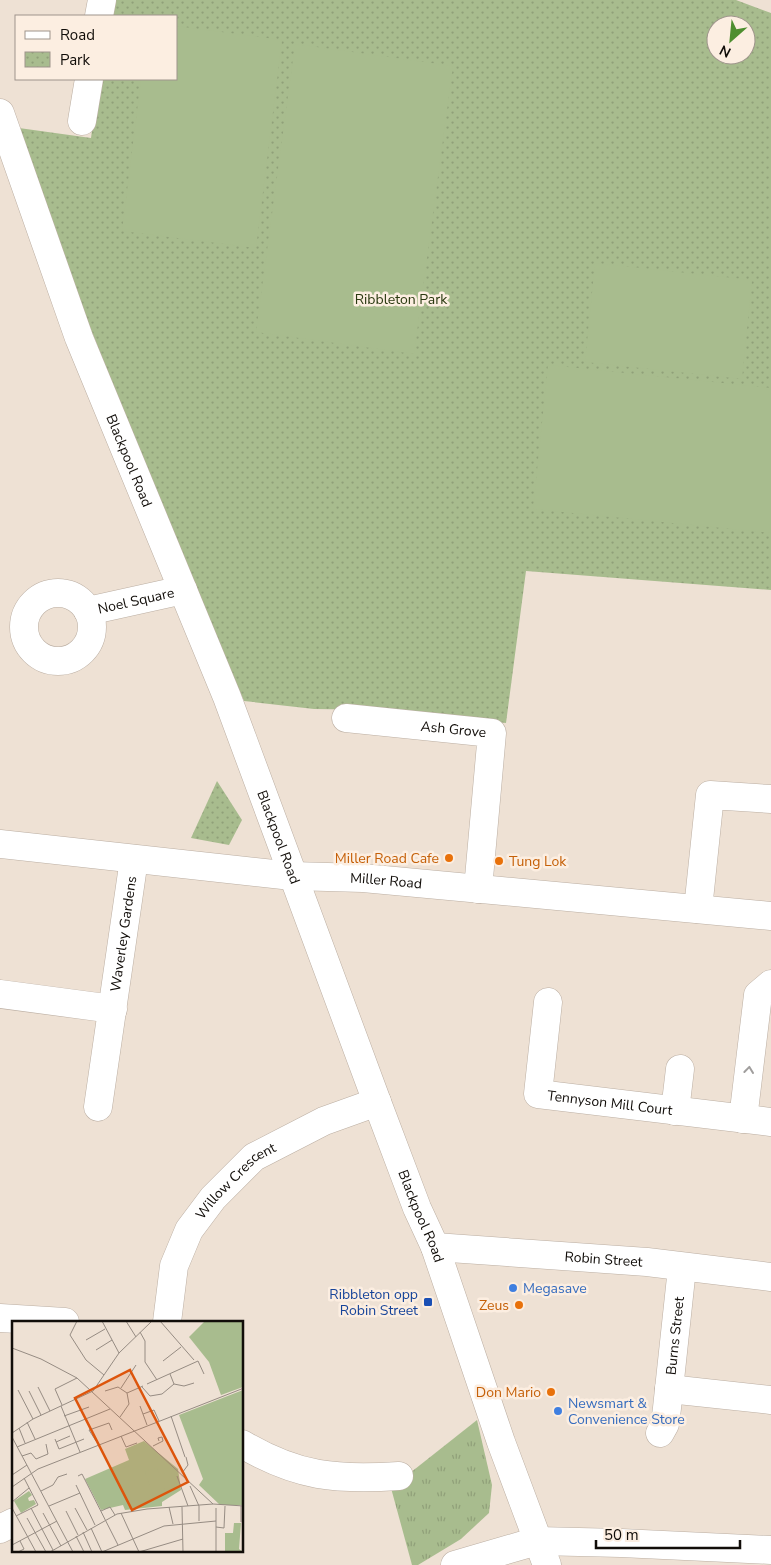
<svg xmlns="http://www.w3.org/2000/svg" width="771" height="1565" font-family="'Nunito Sans',sans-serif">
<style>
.grass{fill:url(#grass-tufts)}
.park{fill:url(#park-dots);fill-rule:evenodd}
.garden{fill:#a8bc8e}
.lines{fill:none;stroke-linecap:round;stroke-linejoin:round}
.minor-casing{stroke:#bbaea2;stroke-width:29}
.major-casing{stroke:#bbaea2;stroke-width:29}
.highway-casing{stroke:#bbaea2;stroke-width:29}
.minor{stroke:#fff;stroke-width:28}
.major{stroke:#fff;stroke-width:28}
.highway{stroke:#fff;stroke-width:28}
.oneway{stroke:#a09e9d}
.food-dot{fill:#e8710a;stroke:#fceee1;stroke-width:2}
.shop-dot{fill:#3f7fe0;stroke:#fceee1;stroke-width:2}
.transit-dot{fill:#1a4fb4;stroke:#fceee1;stroke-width:2}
.labels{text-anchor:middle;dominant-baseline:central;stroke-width:5;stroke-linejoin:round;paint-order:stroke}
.park-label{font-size:14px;fill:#2a3910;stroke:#fceee1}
.street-label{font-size:14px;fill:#110d09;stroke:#fceee1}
.food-label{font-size:14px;fill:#c56008;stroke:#fceee1;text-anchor:end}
.shop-label{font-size:14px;fill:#366cbe;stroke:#fceee1;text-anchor:start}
.transit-label{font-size:14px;fill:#164399;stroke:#fceee1;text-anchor:end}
.inset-road{fill:none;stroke:#968c83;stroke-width:1}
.view{fill:#dd550c;fill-opacity:0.15;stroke:#dd550c;stroke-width:2.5}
.inset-edge{fill:none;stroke:#110d09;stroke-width:2.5}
</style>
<defs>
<pattern id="grass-tufts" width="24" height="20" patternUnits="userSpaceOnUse" patternTransform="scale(1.25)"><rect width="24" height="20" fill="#a8bc8e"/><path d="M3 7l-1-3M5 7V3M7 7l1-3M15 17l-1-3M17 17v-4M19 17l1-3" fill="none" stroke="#90a079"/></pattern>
<pattern id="park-dots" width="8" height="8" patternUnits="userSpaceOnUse" patternTransform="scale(1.25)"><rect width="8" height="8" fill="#a8bc8e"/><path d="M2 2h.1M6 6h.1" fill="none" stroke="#90a079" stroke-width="1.8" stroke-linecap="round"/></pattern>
</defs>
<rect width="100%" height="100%" fill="#eee1d4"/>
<polygon class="grass" points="477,1420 492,1485 489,1513 461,1539 418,1565 412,1565 391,1488"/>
<g class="park">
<path d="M109,0H736L771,13V590L526,571L506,723L388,710L314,709L244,701L171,531L38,196L19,128L91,138L99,79H176V16H107ZM716,25H746V55H716Z"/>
<polygon points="217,781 242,820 229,845 191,838"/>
</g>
<g class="garden">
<polygon points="176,26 282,40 256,248 122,231 141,79 176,79"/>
<polygon points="295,44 453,66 414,354 256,332"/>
<polygon points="595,263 752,280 742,379 585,362"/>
<polygon points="548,365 771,388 771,533 533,509"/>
</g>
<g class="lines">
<defs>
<g id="minor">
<polyline points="99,16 102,0"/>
<polyline points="82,121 89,79"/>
<circle cx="58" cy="627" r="34"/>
<path id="s1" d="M88,611L183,590"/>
<path id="s2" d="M346,718L492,733L478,889"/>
<path id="s3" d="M0,844L292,876L363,878L771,916"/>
<polyline points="698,909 710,795 771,799"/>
<polyline points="0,994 113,1009"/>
<path id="s4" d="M548,1002L538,1094L771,1122"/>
<path id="s5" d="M98,1107L134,859"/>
<polyline points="675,1111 680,1069"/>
<polyline points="743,1119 758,995 771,984"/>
<path id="s6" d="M435,1247L647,1262L771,1277"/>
<polyline points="0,1318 65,1322"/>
<path id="s7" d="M167,1322L174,1266L189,1230L213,1198L254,1157L324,1121L377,1102"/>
<polyline points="669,1389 771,1400"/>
<path id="s8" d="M660,1433L665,1424L667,1408L682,1268"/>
<path d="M242,1444C298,1477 336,1480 399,1476"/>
<polyline points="0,1529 14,1522"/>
</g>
<polyline id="major" points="455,1565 537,1541 621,1543 771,1550"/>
<g id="highway">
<path id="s9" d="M0,113L79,338L227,697L377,1102L417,1208L435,1247L501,1442L547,1565"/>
</g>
</defs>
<use href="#minor" class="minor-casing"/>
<use href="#major" class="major-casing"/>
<use href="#highway" class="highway-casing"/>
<use href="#minor" class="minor"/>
<use href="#major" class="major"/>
<use href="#highway" class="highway"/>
</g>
<defs><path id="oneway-chevron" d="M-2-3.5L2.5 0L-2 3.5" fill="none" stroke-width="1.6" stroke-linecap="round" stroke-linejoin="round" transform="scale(1.25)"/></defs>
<use class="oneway" href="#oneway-chevron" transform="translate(749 1070) rotate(-83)"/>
<g class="food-dot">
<circle cx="449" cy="858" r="5"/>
<circle cx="499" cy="861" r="5"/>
<circle cx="519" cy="1305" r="5"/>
<circle cx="551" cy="1392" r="5"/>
</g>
<g class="shop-dot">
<circle cx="513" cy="1288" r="5"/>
<circle cx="558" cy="1411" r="5"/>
</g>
<rect class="transit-dot" x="423" y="1297" width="10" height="10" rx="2.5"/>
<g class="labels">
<g class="park-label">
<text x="401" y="299">Ribbleton Park</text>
</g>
<g class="street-label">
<text stroke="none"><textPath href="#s9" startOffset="371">Blackpool Road</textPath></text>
<text stroke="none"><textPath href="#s1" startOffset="49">Noel Square</textPath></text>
<text stroke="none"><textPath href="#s2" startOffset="108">Ash Grove</textPath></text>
<text stroke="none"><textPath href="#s9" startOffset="776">Blackpool Road</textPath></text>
<text stroke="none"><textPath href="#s3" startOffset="388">Miller Road</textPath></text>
<text stroke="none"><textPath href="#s5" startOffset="175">Waverley Gardens</textPath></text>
<text stroke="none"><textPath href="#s4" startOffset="165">Tennyson Mill Court</textPath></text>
<text stroke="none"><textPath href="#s7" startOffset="164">Willow Crescent</textPath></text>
<text stroke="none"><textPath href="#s9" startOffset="1181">Blackpool Road</textPath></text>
<text stroke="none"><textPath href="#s6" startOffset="169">Robin Street</textPath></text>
<text stroke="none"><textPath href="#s8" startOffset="99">Burns Street</textPath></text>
</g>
<g class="food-label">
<text x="439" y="858">Miller Road Cafe</text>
<text x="509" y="861" text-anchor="start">Tung Lok</text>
<text x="509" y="1305">Zeus</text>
<text x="541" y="1392">Don Mario</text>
</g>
<g class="shop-label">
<text x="523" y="1288">Megasave</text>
<text x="568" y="1403">Newsmart &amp;<tspan x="568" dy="16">Convenience Store</tspan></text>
</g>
<g class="transit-label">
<text x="418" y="1294">Ribbleton opp<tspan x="418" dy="16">Robin Street</tspan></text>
</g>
</g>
<g transform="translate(12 1321)">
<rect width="231" height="231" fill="#eee1d4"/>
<path d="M193,0H231V66L209,74L197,41L177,16ZM231,69V184H208L187,164L191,158L167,94Z" fill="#a8bc8e"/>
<path d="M132,120L166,148L169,169L150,181V185L113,189L111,184L89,189L73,158L117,139L113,128ZM17,170L20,174L16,177L17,180L22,179L24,183L9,192L2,180ZM222,202H229L227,228L231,231H213V212H221Z" fill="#a8bc8e"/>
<path d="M119,144L123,164L111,168L100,151ZM145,147L153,169L141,173L133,151ZM148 159a8 8 0 1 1 16 0a8 8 0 1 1-16 0Z" fill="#a8bc8e"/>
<path class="inset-road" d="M65,0L58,14L74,39L92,54M90,0L107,32M114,0L124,16M148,0L182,39M128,11L133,20V41L145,59M74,19L93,8M0,27L29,38L65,57L201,183L232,185M84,29L100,19M151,40L169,26M135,63L186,40L192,53M162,63L172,65L182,62M26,66L38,90M130,66L138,75L150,73L162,63L158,53M109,67L124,44M6,69L21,98M17,70L29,94M93,70L106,66L115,72L117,83L108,96M115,72L131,65M50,84L43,68L65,57M49,85L68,131M128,85L135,104M131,93L142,89L147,100M52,95L77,86M159,95L173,136M15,101L23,118M7,107L13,122M0,112L21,98L81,70L107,32L140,0M109,115L114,126L125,122M0,116L61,231M43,118L47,128L72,118M84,120L77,109L97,102L100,109M44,121L58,115M141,125L151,120L150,116L146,117L147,120M5,126L98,88M10,135L19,132L24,138L36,133L34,123M170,152L176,144L174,136M0,154L15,144M66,155L70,153L106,224M165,155L176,185M64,164L83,204M178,165L187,185V200M0,166L26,148L232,67M29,170L41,164L46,156L55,153M0,181L17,167M37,185L68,172M157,186L161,203M170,186L171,231M0,187L24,231M19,187L41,229M63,187L75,209M204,187V231M54,190L66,214M89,190L98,186L103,194M31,192L49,225M109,192L127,231M4,195L26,184L12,157M15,197L34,231M229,201V185M204,206L212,207L213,185M79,207L90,231M71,211L80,231M64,215L72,231M0,224L45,200M6,231L12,228L8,220M38,231L105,193L135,188L201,183M90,231L152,205L204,200M127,231L171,218"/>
<path class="view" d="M118,49L176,161L120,189L63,77Z"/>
<rect width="231" height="231" class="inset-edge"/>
</g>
<rect x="15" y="15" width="162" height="65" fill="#fceee1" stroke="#9e948b"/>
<rect x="25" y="31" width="25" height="8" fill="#ffffff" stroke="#9e948b"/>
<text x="60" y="40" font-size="15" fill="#110d09">Road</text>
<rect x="25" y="52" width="25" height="15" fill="url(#park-dots)" stroke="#9e948b"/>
<text x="60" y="65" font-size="15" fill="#110d09">Park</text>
<g transform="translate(731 40) rotate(207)"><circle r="24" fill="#fceee1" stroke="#9e948b"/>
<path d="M0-4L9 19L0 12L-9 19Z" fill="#4e8e2f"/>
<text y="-8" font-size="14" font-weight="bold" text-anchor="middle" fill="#110d09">N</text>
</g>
<path d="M596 1540v8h144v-8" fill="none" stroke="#110d09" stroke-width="2.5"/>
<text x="604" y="1540" font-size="15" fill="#110d09" stroke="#fceee1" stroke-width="4" paint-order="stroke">50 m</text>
</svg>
